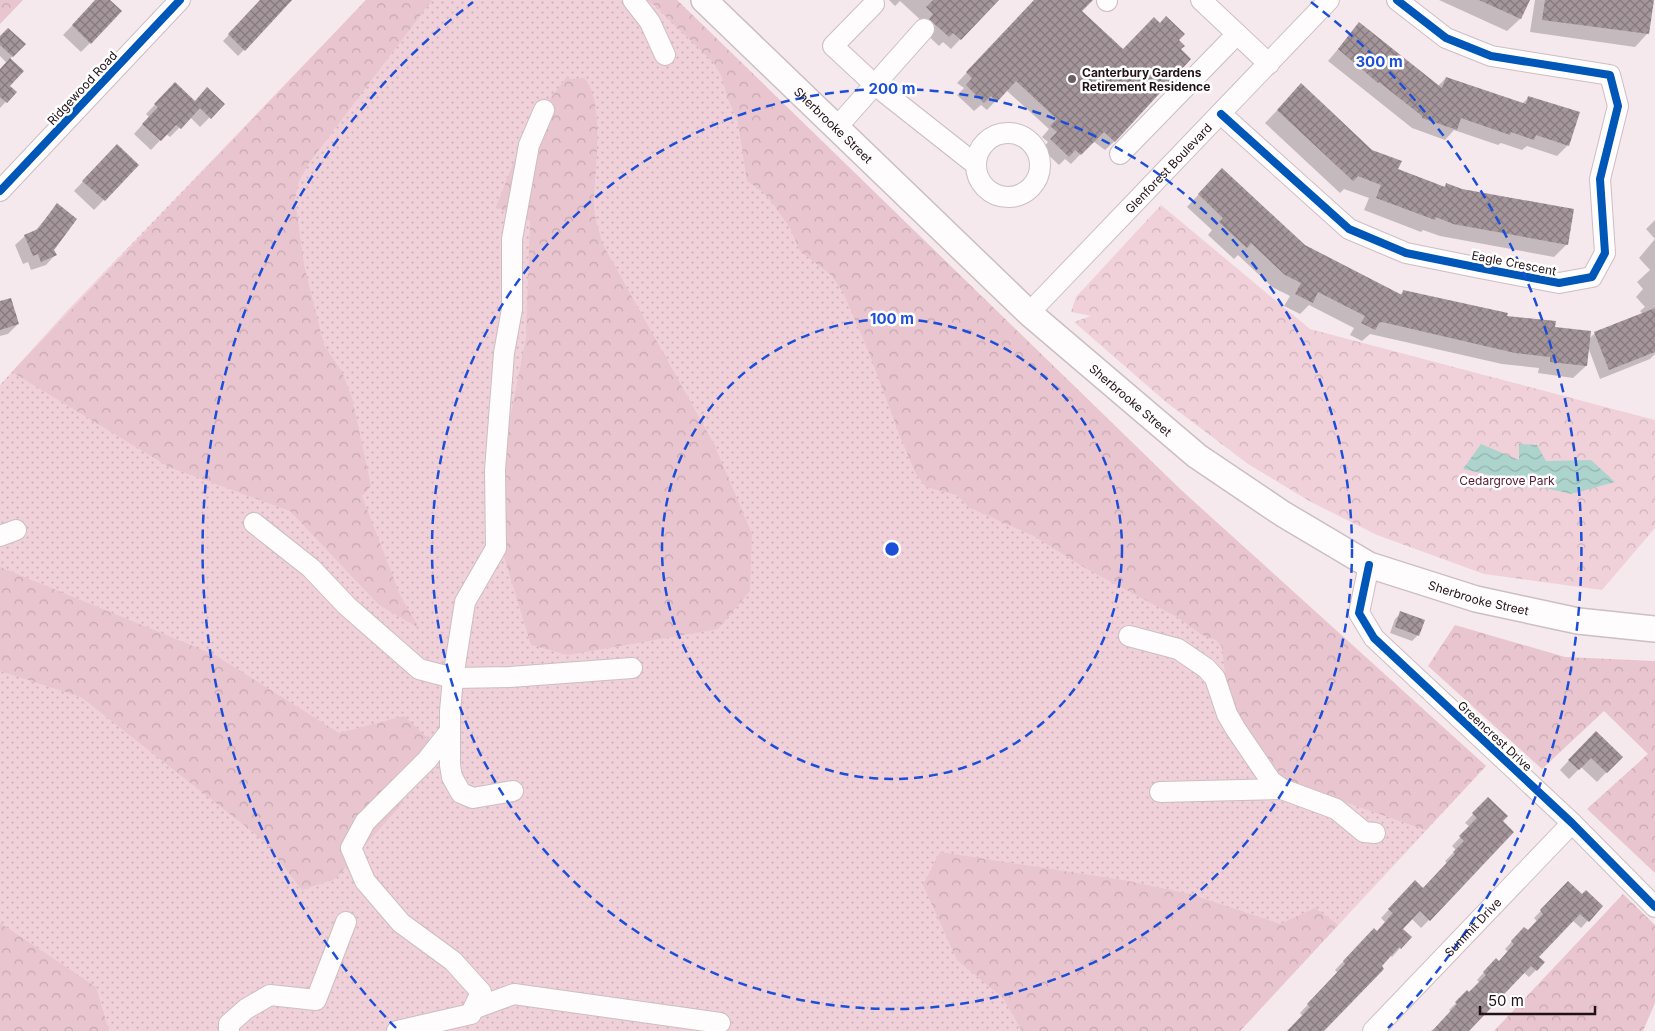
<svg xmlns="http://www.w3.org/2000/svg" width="1655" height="1031" font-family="Inter,sans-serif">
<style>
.grass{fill:url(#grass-dots)}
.forest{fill:url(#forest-crowns)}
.park{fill:url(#park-crowns)}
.water{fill:url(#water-waves)}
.shadow{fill:#0003}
.building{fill:url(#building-cross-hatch)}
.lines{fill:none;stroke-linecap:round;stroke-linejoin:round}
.minor-casing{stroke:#ccbec2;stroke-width:22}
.major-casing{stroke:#ccbec2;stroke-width:28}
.minor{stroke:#fefcfc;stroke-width:20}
.major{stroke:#fefcfc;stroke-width:25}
.cycleway-casing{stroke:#fff;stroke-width:11}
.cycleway{stroke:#0057b8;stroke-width:8}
.ring{fill:none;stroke:#1d4ed8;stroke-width:2.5;stroke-dasharray:9 6}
.poi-dot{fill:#6b5d61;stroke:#fff;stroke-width:2}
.labels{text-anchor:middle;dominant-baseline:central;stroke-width:5;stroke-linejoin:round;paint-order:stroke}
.poi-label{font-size:12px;font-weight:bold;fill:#201216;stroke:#fff;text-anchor:start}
.street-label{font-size:12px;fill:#201216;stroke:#fff}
.park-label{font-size:12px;fill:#561931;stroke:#fff}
.centre{fill:#1d4ed8;stroke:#fff;stroke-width:2.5}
.ring-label{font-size:15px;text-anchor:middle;font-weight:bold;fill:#1d4ed8;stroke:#fff;stroke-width:5;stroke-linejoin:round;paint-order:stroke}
</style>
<defs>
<pattern id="grass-dots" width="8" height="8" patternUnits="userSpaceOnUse" patternTransform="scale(1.25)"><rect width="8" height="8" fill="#f0d1da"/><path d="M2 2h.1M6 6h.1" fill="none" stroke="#ceb2ba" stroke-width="1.8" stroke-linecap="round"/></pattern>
<pattern id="forest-crowns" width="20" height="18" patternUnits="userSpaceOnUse" patternTransform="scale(1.25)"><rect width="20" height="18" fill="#e8c5cf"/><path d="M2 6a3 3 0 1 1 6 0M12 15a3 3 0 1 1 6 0" fill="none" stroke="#c7a8b1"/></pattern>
<pattern id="park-crowns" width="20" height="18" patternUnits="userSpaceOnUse" patternTransform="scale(1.25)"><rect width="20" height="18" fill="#f0d1da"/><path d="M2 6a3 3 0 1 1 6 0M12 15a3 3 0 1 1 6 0" fill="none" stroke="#ceb2ba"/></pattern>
<pattern id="water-waves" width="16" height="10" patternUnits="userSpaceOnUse" patternTransform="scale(1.25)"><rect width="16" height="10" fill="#acd3cc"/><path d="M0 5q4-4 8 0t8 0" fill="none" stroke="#94b4ae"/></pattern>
<pattern id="building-cross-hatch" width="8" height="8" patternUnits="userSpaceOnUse" patternTransform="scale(1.25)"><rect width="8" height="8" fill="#a4969a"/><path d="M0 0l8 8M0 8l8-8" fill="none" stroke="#85797d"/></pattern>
</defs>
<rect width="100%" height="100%" fill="#f6e9ed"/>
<polygon class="grass" points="366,0 677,0 1181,490 1486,766 1240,1031 0,1031 0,385 66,312"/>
<g class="forest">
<polygon points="0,0 23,0 0,24"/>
<polygon points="366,0 432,0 309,163 299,181 295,199 304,265 324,345 342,372 352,398 371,486 362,496 400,595 419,628 379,605 290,511 169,467 12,372"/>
<polygon points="645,0 677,0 1181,490 1486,766 1426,830 1286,782 1242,723 1227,692 1222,647 1216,640 1202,635 1177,617 1085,568 1034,536 970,508 957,495 926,487 916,474 901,439 869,353 843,292 831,275 800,251 790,228 774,205 763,192 747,181 738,122 728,99 721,75 713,62 653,4"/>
<path d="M567,77L570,79L584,78C607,103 593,176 594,209C595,220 600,232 602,243L714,444L752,534L750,591L718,629L568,655L531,645L502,550L503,454L526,338L530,221L496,207L515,159L540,111Z"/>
<polygon points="0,567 215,655 339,733 404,716 431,741 400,806 335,879 302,890 263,840 81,697 0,671"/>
<polygon points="1455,625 1565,657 1655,661 1655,873 1587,809 1648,754 1604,711 1542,769 1428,666"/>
<polygon points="940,852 1123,880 1190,894 1280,924 1315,908 1338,925 1240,1031 1022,1031 1003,998 957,960 923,885"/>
<polygon points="1623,894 1655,925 1655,1003 1643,1031 1494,1031"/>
<polygon points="0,923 96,987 109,1031 0,1031"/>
</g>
<polygon class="park" points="1161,205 1310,329 1655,420 1655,528 1602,590 1484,574 1377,535 1311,502 1248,464 1166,402 1074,322 1091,316 1071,312 1076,297"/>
<polygon class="water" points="1481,444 1519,460 1519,444 1537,445 1546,461 1591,460 1615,482 1571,494 1463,469"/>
<g class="shadow">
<polygon points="97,0 109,0 90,43 81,52 63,35"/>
<polygon points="261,0 292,0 238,56 223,41"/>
<polygon points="889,0 997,0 951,49 943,42 939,46 921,29 925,24 900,1 895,6"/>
<polygon points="1035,0 1091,0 1081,11 1123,51 1177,40 1115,141 1105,150 1093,141 1071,164 1065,159 1059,165 1042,149 1048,142 1042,137 1049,129 1006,90 987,110 981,105 974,111 957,95 964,88 957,83"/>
<polygon points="1439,0 1528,0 1520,19 1507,31"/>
<polygon points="1535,0 1652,1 1647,34 1635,47 1530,32"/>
<polygon points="1359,24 1438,86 1446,78 1522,104 1528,98 1568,145 1557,156 1527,146 1522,150 1501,143 1498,145 1454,130 1445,140 1412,128 1328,61"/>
<polygon points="0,38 24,44 10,59 9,86 15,92 0,108 0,71 7,63 0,56"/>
<polygon points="166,93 194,102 223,104 200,127 190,117 170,137 166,134 151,150 134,134 149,117 146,114"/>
<polygon points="1289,98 1397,170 1443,188 1447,184 1567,244 1554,257 1440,236 1423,230 1421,232 1364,210 1369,198 1344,189 1340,193 1265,123"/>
<polygon points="108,155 137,165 94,210 74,191"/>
<polygon points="1210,182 1304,246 1400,295 1404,291 1554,328 1589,339 1595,333 1643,314 1640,311 1645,307 1636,297 1643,289 1637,282 1650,270 1639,258 1655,239 1646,229 1655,220 1655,354 1650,359 1600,379 1588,347 1586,366 1573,378 1538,373 1539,368 1502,364 1370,334 1362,341 1350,335 1354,328 1309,305 1300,314 1284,306 1290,296 1272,287 1238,255 1234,259 1208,235 1212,230 1187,207"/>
<polygon points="57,205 53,249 55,255 46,265 31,270 28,262 23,264 15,245 25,236 35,231"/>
<polygon points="0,302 18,324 8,334 0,336"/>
<polygon points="1401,613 1418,635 1412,641 1390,633 1395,619"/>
<polygon points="1586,742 1621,757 1597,782 1581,767 1569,779 1560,770"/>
<polygon points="1488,798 1429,920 1421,928 1411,918 1401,929 1410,937 1392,957 1390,955 1323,1031 1289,1031 1303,1016 1300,1013 1338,973 1335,970 1366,938 1377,932 1386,923 1381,918 1394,904 1423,890 1448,864 1445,861 1456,850 1452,846 1470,827 1465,823"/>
<polygon points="1568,883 1582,896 1601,906 1581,928 1572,920 1537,957 1543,963 1529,977 1523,972 1467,1031 1430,1031 1435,1029 1451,1012 1449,1010 1467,992 1469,994 1480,983 1477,980 1489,967 1499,962 1508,952 1505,949 1517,936 1528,932 1537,921 1534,918"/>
</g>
<g class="building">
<polygon points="95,0 110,0 122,11 91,44 72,25"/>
<polygon points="260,0 292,0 245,51 228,34"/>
<polygon points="933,0 999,0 961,40 953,33 949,37 929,19 933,14 926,7"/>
<polygon points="1034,0 1093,0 1082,11 1123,49 1154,17 1160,23 1166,16 1185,34 1179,40 1185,46 1181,49 1191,59 1115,142 1104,132 1081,155 1075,150 1069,157 1050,139 1057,132 1050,126 1057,119 1016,81 997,102 991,96 984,103 966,85 972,78 966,72"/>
<polygon points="1479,0 1530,0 1521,19"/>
<polygon points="1545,0 1654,0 1649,34 1542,20"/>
<polygon points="1359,22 1442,88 1446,77 1526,104 1528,96 1580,112 1569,146 1536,135 1534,140 1511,132 1510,135 1461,118 1457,130 1422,118 1422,116 1379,82 1378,83 1338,49"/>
<polygon points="8,28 26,44 13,57 0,45 0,36"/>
<polygon points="10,58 24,71 10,86 17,92 7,103 0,97 0,69"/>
<polygon points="175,82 195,101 207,87 225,104 211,119 200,108 181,129 176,125 161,141 142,124 158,107 154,104"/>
<polygon points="1301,83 1372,150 1402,161 1398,169 1445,187 1446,183 1462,189 1574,209 1568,245 1453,224 1436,217 1435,220 1376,198 1381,185 1358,176 1353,181 1277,110"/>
<polygon points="117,144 139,165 105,201 82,181"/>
<polygon points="1222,168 1305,245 1402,295 1403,290 1508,313 1507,316 1556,321 1555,327 1591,331 1587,366 1550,362 1550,357 1515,353 1382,322 1379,323 1375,330 1361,323 1365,316 1318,292 1313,303 1295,294 1301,283 1285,275 1251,243 1247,248 1219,222 1223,218 1198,194"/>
<polygon points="57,203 77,219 54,250 57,255 41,262 38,254 33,256 24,235 38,229"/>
<polygon points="11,298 19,324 0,330 0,301"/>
<polygon points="1655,308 1655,352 1609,370 1594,332"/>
<polygon points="1400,611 1425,620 1419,636 1395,627"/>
<polygon points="1596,731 1623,757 1607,773 1591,758 1579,770 1568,760"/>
<polygon points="1488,797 1508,816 1503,821 1514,832 1430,921 1420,911 1403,929 1412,937 1401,949 1399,947 1382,966 1384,969 1324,1031 1287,1031 1310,1007 1307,1004 1345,964 1343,961 1374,928 1377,931 1393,913 1388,909 1402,894 1415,880 1423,888 1455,854 1453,852 1464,841 1459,836 1477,818 1472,813"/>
<polygon points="1568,881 1582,894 1586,890 1603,906 1589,922 1580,914 1539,957 1545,962 1537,971 1531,966 1469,1031 1432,1031 1457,1004 1455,1002 1467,990 1469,992 1486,975 1483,972 1496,958 1499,961 1514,944 1511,941 1524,927 1528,930 1543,914 1540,910"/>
</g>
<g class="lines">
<defs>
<g id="minor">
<polyline points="633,0 650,22 665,55"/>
<polyline points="1201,0 1269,64"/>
<polyline points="1107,1 1107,0"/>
<polyline points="874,4 833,46 875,85 975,164"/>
<polyline points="1221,114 1349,229 1406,253 1480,268 1559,283 1592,277 1605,253 1600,179 1618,106 1610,75 1491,56 1446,38 1397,0"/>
<polyline points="837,127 924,29"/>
<circle cx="1008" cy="165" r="32"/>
<polyline points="1120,154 1237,34"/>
<polyline points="0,191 180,0"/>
<path id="s1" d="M1029,313L1329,0"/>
<polyline points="254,523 311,568 347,606 419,669 453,678 510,677 632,668"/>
<polyline points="0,536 16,530"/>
<polyline points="1369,565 1359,613 1374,638 1572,823 1655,907"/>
<polyline points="1129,636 1178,649 1206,668 1215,678 1227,714 1235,728 1271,781 1282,789 1336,809 1364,832 1375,833"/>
<polyline points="513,791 473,798 461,793 452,777 450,765 450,711 453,678 465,602 496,548 495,470 504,353 512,309 512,239 529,145 544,110"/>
<polyline points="1160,792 1282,789"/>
<polyline points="473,1009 514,994 720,1023"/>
<polyline points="229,1031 229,1024 246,1009 270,995 316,1000 346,922"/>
<polyline points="397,1031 471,1014 481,992 453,961 401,923 365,881 351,848 365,822 427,760 450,731"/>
<path id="s2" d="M1373,1031L1572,823"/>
</g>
<g id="major">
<path id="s3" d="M704,0L1029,313L1197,456L1283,514L1369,565L1476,599L1578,621L1655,629"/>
</g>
</defs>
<use href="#minor" class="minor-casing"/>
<use href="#major" class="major-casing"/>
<use href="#minor" class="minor"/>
<use href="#major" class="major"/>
<defs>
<g id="cycleway">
<polyline points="1221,114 1349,229 1406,253 1480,268 1559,283 1592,277 1605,253 1600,179 1618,106 1610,75 1491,56 1446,38 1397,0"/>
<polyline points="0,191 180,0"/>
<polyline points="1369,565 1359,613 1374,638 1572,823 1655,907"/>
</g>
</defs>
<use href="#cycleway" class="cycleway-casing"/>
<use href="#cycleway" class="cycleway"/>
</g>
<g class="ring">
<circle cx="892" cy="549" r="230"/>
<circle cx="892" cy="549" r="460"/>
<path d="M396 1028A689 689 0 0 1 473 2M1311 2A689 689 0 0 1 1388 1028"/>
</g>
<circle class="poi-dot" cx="1072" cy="79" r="5"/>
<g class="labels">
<g class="poi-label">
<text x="1082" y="72">Canterbury Gardens<tspan x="1082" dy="14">Retirement Residence</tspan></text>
</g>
<g class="street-label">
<text transform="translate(82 88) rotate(-47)">Ridgewood Road</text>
<text stroke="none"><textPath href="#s3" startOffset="180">Sherbrooke Street</textPath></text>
<text stroke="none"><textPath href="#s1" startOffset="201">Glenforest Boulevard</textPath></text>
<text transform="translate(1514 263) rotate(11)">Eagle Crescent</text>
<text stroke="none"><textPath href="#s3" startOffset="585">Sherbrooke Street</textPath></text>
<text stroke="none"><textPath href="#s3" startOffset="990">Sherbrooke Street</textPath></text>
<text transform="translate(1495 736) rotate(43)">Greencrest Drive</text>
<text stroke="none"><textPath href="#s2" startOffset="144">Summit Drive</textPath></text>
</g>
<g class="park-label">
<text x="1507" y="480">Cedargrove Park</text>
</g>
</g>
<circle cx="892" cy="549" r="8" class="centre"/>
<g class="ring-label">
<text x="1379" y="67">300 m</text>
<text x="892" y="94">200 m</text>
<text x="892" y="324">100 m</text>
</g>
<path d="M1480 1006v8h115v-8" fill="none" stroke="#201216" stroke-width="2.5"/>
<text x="1488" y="1006" font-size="15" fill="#201216" stroke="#ffffff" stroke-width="4" paint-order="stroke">50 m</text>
</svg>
